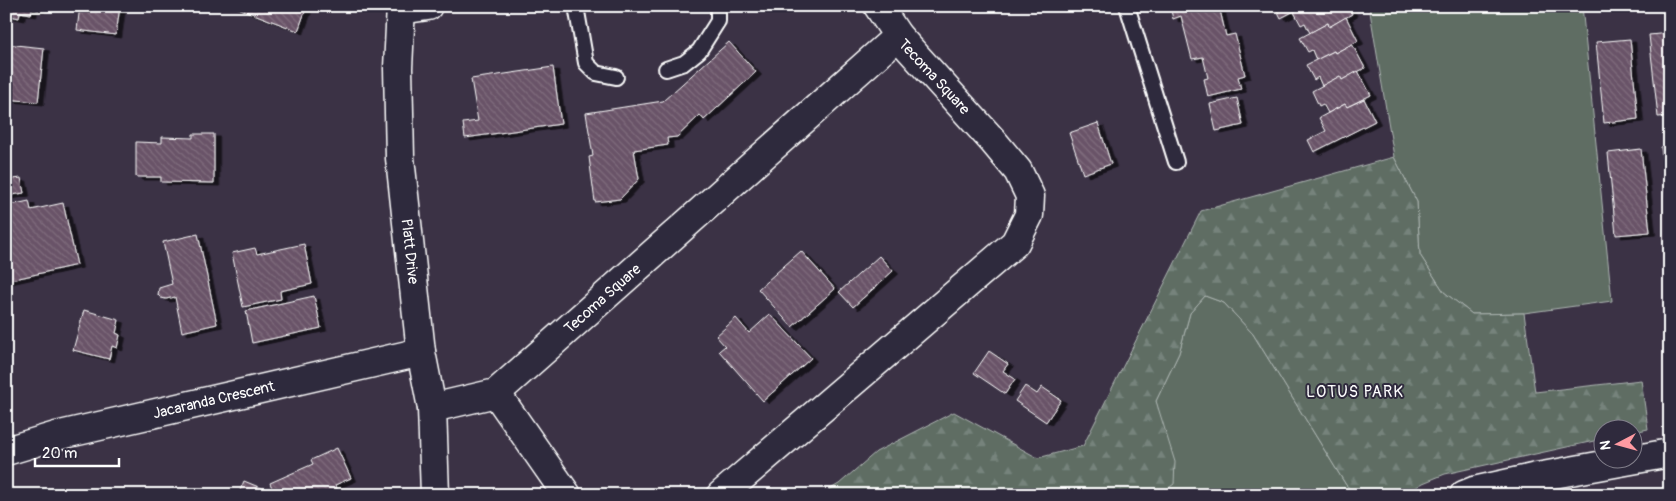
<svg xmlns="http://www.w3.org/2000/svg" width="1676" height="501" font-family="Pangolin,sans-serif">
<style>
.green{fill:#5e6d64;stroke:#aeb6b2}
.forest{fill:url(#forest-firs);stroke:#aeb6b2}
.building{fill:url(#building-back-hatch);stroke:#fff;filter:url(#shadow)}
.lines{fill:none;stroke-linecap:round;stroke-linejoin:round}
.service-casing{stroke:#fff;stroke-width:18}
.minor-casing{stroke:#fff;stroke-width:31}
.tertiary-casing{stroke:#fff;stroke-width:31}
.service{stroke:#2f2a3d;stroke-width:14}
.minor{stroke:#2f2a3d;stroke-width:28}
.tertiary{stroke:#2f2a3d;stroke-width:28}
.labels{text-anchor:middle;dominant-baseline:central;stroke-width:4;stroke-linejoin:round;paint-order:stroke}
.street-label{font-size:15px;fill:#fff;stroke:#2f2a3d}
.neighbourhood-label{font-size:16px;letter-spacing:1px;fill:#fff;stroke:#2f2a3d}
</style>
<defs>
<pattern id="forest-firs" width="22" height="20" patternUnits="userSpaceOnUse" patternTransform="scale(1.25)"><rect width="22" height="20" fill="#5e6d64"/><path d="M5 1l3.5 6h-7zM16 11l3.5 6h-7z" fill="#76837b"/></pattern>
<pattern id="building-back-hatch" width="6" height="6" patternUnits="userSpaceOnUse" patternTransform="scale(1.25)"><rect width="6" height="6" fill="#695367"/><path d="M-1 5l2 2M0 0l6 6M5-1l2 2" fill="none" stroke="#806d7e"/></pattern>
<filter id="shadow"><feDropShadow dx="5.5" dy="3" stdDeviation="0" flood-color="#0009"/></filter>
</defs>
<rect width="100%" height="100%" fill="#3b3245"/>
<filter id="ink" filterUnits="userSpaceOnUse"><feTurbulence type="fractalNoise" baseFrequency=".02" numOctaves="2"/><feDisplacementMap in="SourceGraphic" scale="10" xChannelSelector="R" yChannelSelector="G"/><feConvolveMatrix kernelMatrix="1 2 1 2 8 2 1 2 1" color-interpolation-filters="sRGB"/></filter>
<g filter="url(#ink)">
<g class="green">
<polygon points="1369,6 1582,6 1612,301 1524,313 1472,314 1444,292 1420,255 1417,202 1394,157"/>
<polygon points="1205,296 1224,303 1253,334 1346,485 1357,495 1159,495 1174,483 1156,401 1179,353 1190,313"/>
</g>
<polygon class="forest" points="1394,157 1417,202 1420,255 1444,292 1472,314 1524,313 1535,392 1641,380 1648,429 1634,432 1634,428 1604,428 1603,439 1445,474 1423,483 1404,495 1357,495 1346,485 1253,334 1224,303 1205,296 1190,313 1179,353 1156,401 1175,462 1174,484 1159,495 820,495 839,484 876,452 954,412 1038,458 1083,446 1201,211"/>
<g class="building">
<polygon points="6,6 40,6 39,10 32,9 31,14 20,12 19,18 6,15"/>
<polygon points="80,6 120,6 116,35 77,30"/>
<polygon points="233,6 307,6 298,31"/>
<polygon points="1170,6 1219,6 1226,36 1235,34 1245,75 1238,77 1241,89 1208,97 1204,79 1208,78 1203,57 1192,59 1181,16 1173,19"/>
<polygon points="1275,6 1304,6 1281,18"/>
<polygon points="1304,6 1348,6 1352,14 1329,27 1328,23 1310,33 1305,23 1301,25 1294,12"/>
<polygon points="1346,17 1358,41 1335,53 1334,51 1316,60 1312,50 1308,52 1300,38 1328,23 1329,27"/>
<polygon points="1670,33 1670,116 1658,117 1649,35"/>
<polygon points="1630,39 1638,119 1604,123 1596,42"/>
<polygon points="729,42 756,72 704,120 700,115 677,137 667,138 668,145 634,150 639,179 620,199 595,202 589,157 593,156 586,113 663,101"/>
<polygon points="6,44 44,48 38,102 6,99"/>
<polygon points="1352,44 1365,68 1342,80 1340,76 1322,86 1318,77 1314,80 1306,65 1334,51 1335,53"/>
<polygon points="553,67 561,124 465,138 463,123 478,121 471,79"/>
<polygon points="1358,71 1371,95 1347,107 1345,104 1328,113 1323,104 1319,106 1312,91 1340,76 1342,80"/>
<polygon points="1237,98 1243,125 1216,131 1210,104"/>
<polygon points="1364,99 1375,121 1314,152 1308,140 1326,131 1319,118 1345,104 1347,107"/>
<polygon points="1098,123 1111,164 1083,174 1069,133"/>
<polygon points="193,134 214,134 214,183 161,182 161,177 136,177 136,142 162,143 162,137 193,138"/>
<polygon points="1670,146 1670,231 1661,147"/>
<polygon points="1641,149 1650,232 1616,235 1608,153"/>
<polygon points="21,178 24,193 6,196 6,180"/>
<polygon points="29,201 31,210 63,203 77,265 6,281 6,206"/>
<polygon points="198,234 217,324 182,332 175,297 166,299 161,298 158,295 159,288 172,284 163,242"/>
<polygon points="304,244 312,284 280,291 281,299 243,307 232,253 255,248 257,254"/>
<polygon points="801,251 835,289 792,327 758,289"/>
<polygon points="879,256 893,271 853,307 839,292"/>
<polygon points="314,296 321,328 252,343 246,311"/>
<polygon points="84,310 119,320 116,333 120,335 117,348 112,346 109,359 73,350"/>
<polygon points="770,314 811,358 763,401 719,351 725,346 716,336 736,318 749,333"/>
<polygon points="989,351 1008,364 1003,371 1015,379 1005,394 974,373"/>
<polygon points="1025,386 1037,394 1042,387 1061,400 1046,422 1015,401"/>
<polygon points="337,448 351,478 335,485 340,495 275,495 270,483 313,464 311,460"/>
<polygon points="244,481 266,490 268,495 238,495"/>
</g>
<g class="lines">
<defs>
<g id="service">
<polyline points="576,6 586,63 596,73 616,77"/>
<polyline points="1127,6 1176,162"/>
<polyline points="666,69 684,63 699,51 718,21 718,6"/>
</g>
<g id="minor">
<polyline points="400,10 428,6"/>
<polyline points="496,393 567,495"/>
<path id="s1" d="M432,408L496,393L898,36"/>
<path id="s2" d="M6,451L56,436L421,352"/>
<polyline points="721,495 1015,243 1029,215 1030,196 1018,171 993,141 898,36 878,6"/>
<polyline points="1464,495 1474,491 1537,477 1670,453"/>
</g>
<g id="tertiary">
<path id="s3" d="M401,6L398,68L400,158L421,352L432,408L435,495"/>
</g>
</defs>
<use href="#service" class="service-casing"/>
<use href="#minor" class="minor-casing"/>
<use href="#tertiary" class="tertiary-casing"/>
<use href="#service" class="service"/>
<use href="#minor" class="minor"/>
<use href="#tertiary" class="tertiary"/>
</g>
</g>
<g class="labels">
<g class="street-label">
<text transform="translate(934 77) rotate(47)">Tecoma Square</text>
<text stroke="none"><textPath href="#s3" startOffset="246">Platt Drive</textPath></text>
<text stroke="none"><textPath href="#s1" startOffset="208">Tecoma Square</textPath></text>
<text stroke="none"><textPath href="#s2" startOffset="214">Jacaranda Crescent</textPath></text>
</g>
<g class="neighbourhood-label">
<text x="1355" y="392">LOTUS PARK</text>
</g>
</g>
<rect width="1676" height="501" fill="none" stroke="#2f2a3d" stroke-width="25"/>
<rect x="12" y="12" width="1651" height="476" fill="none" stroke="#fff" stroke-width="2" filter="url(#ink)"/>
<g transform="translate(1618 444) rotate(264)"><circle r="24" fill="#2f2a3d" stroke="#827f8b"/>
<path d="M0-4L9 19L0 12L-9 19Z" fill="#ff9aa2"/>
<text y="-8" font-size="14" font-weight="bold" text-anchor="middle" fill="#ffffff">N</text>
</g>
<path d="M35 458v8h84v-8" fill="none" stroke="#ffffff" stroke-width="2.5"/>
<text x="42" y="458" font-size="15" fill="#ffffff" stroke="#2f2a3d" stroke-width="4" paint-order="stroke">20 m</text>
</svg>
